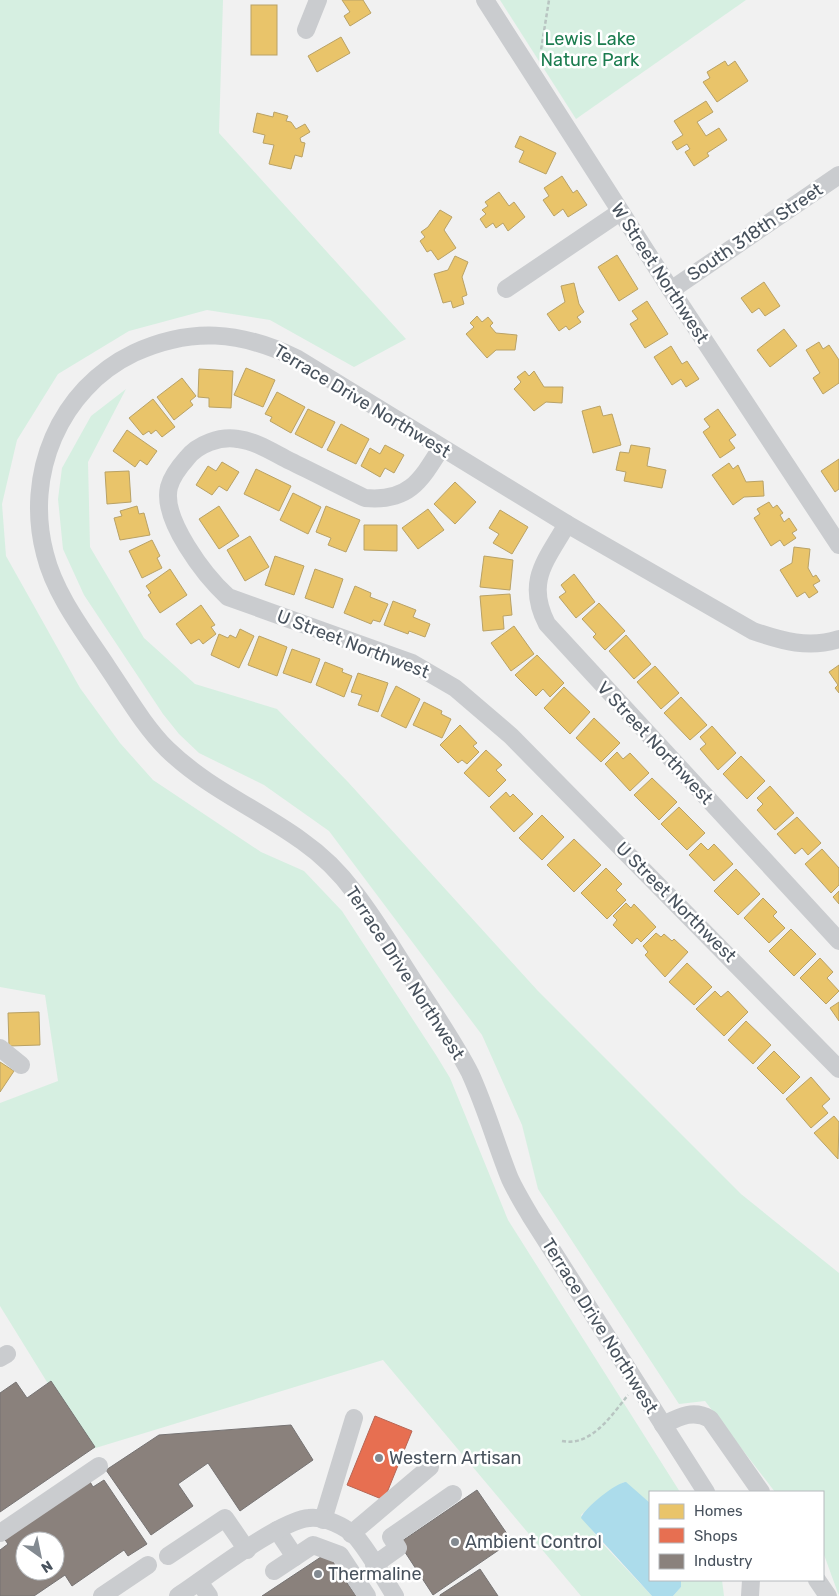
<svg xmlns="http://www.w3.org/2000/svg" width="839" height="1596" font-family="Rubik,sans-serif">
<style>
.green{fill:#d6efe1}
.water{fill:#acdceb}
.homes{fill:#e9c46a;stroke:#b9a266}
.shops{fill:#e76f51;stroke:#b76655}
.industry{fill:#8a817c;stroke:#767373;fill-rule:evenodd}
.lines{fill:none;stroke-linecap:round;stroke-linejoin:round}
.path{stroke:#b8c4c1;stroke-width:2.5;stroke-dasharray:4 2.5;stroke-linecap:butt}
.minor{stroke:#cacccf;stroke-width:18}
.poi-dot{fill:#838a91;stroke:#fff;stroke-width:2}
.labels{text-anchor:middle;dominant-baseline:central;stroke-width:5;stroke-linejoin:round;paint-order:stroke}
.park-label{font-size:18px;fill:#1b7c4f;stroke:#fff}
.street-label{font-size:18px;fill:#48525d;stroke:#fff}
.poi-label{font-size:18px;fill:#48525d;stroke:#fff;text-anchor:start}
</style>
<rect width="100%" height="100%" fill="#f1f1f1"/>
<g class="green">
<polygon points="0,0 223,0 219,133 406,339 354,367 270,320 207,310 129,331 58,374 17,440 2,504 6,556 80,688 120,743 153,780 261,852 304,871 342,911 436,1055 450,1078 508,1220 680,1492 650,1492 650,1503 624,1482 597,1500 581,1515 600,1541 652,1596 581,1596 383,1360 89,1450 0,1306 0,1103 58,1081 45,995 0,987"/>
<polygon points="500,0 746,0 576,119"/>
<polygon points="126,389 88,462 90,547 144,638 195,684 277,709 348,782 538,991 741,1194 839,1273 839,1596 823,1552 823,1492 775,1492 705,1401 679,1404 538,1189 522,1125 482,1035 329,831 264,785 199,753 179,734 163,714 84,595 63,549 58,499 62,468 91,416"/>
<polygon points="681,1580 722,1580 724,1596 673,1596 681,1587"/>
</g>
<path class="water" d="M626,1482L650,1503V1580H681V1587L673,1596H652L581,1518C584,1508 617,1482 626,1482Z"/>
<g class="homes">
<polygon points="342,0 363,0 371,13 350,26 344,16 350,12"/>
<rect x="251" y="5" width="26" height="50"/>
<polygon points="341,37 350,53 317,72 308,56"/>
<polygon points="725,61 728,66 735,61 748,81 717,102 703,82 710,78 707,72"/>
<polygon points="706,101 713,112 697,122 706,136 719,128 727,140 707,153 709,156 694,166 685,152 690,149 687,144 677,150 672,142 683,135 674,121"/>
<polygon points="274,112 288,116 286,121 291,122 296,129 305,124 310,132 300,138 301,142 305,143 302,157 295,155 291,169 269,164 274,145 263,143 265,135 253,132 257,113 273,117"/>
<polygon points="520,136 556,153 546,174 519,162 524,151 515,147"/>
<polygon points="562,176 573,193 577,190 587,205 568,217 563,209 554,216 543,200 549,196 544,188"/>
<polygon points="499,192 509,206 514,202 525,217 508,231 503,223 496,228 493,223 486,228 480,219 486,214 482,210 488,206 485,202"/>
<polygon points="440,210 452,217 444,230 456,248 438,260 431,250 427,252 420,241 425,237 421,232 428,227"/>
<polygon points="617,255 638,289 619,301 598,267"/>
<polygon points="455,256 468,262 462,277 467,295 462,297 464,304 453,308 451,301 443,303 434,274 448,270"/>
<polygon points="764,282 780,306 765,316 759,308 752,313 741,298"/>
<polygon points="574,283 579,304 584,312 577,317 581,322 569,330 566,326 559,331 547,314 565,302 561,286"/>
<polygon points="647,301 668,334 645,348 630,324 638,319 632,311"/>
<polygon points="477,316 482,322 488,317 493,323 490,326 496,333 517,335 515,350 496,350 487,358 466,334 474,327 470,323"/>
<polygon points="784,329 797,346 770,367 757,350"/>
<polygon points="819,342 823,349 829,345 839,360 839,383 823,394 813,378 820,373 806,350"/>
<polygon points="671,346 682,364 687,361 699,379 686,387 681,379 672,385 654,357"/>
<polygon points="246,368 275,380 263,407 234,395"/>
<polygon points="199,369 233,371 231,408 209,407 209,398 198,397"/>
<polygon points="525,371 529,376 534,371 544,387 563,387 562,403 546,402 534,411 514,389 521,382 517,377"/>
<polygon points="182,378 196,396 190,401 193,405 174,420 157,397"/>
<polygon points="277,392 305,407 291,433 270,421 272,417 265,414"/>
<polygon points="153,399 175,427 162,437 156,430 151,434 149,431 143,435 129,418"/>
<polygon points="600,406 603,416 612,414 621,445 593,453 582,411"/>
<polygon points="308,409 335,422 322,448 295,434"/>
<polygon points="718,409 736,435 729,440 735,448 720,458 703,432 710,427 704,419"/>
<polygon points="341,424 369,439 356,464 327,450"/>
<polygon points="127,430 157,451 147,465 140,460 135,467 113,451"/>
<polygon points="385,445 404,455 394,473 385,468 380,477 361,466 370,448 380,454"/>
<polygon points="631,445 650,448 647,466 666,470 662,488 624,481 626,472 616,470 620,452 629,453"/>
<polygon points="839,459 839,489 835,492 821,471"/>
<polygon points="222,462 239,472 227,491 219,486 212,495 196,485 208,466 216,471"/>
<polygon points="729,463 733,469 738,465 746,482 763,481 764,496 744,497 733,505 712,475"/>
<polygon points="256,469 291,486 279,511 244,494"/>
<polygon points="129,471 131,502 107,504 105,472"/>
<polygon points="455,482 476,502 455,524 434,504"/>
<polygon points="293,493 321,507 308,534 280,520"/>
<polygon points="769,502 773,508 777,505 783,513 780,515 784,522 789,518 797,530 792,533 796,538 784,546 780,540 771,546 754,518 760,514 757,509"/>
<polygon points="137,506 139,514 144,513 150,535 120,540 114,518 122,516 120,511"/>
<polygon points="219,506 239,536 219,549 199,519"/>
<polygon points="326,506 360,520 346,552 328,545 331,538 316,532"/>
<polygon points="428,509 444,530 418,549 402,528"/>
<polygon points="500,510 528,527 512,554 493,543 499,534 489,528"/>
<polygon points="364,525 397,525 397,551 364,550"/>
<polygon points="250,536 269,567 245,581 227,550"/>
<polygon points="152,540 160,556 157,558 162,568 142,578 129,551"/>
<polygon points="794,547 810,549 808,568 813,577 816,575 820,581 813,585 818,592 809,598 805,592 797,597 780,570 792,563"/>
<polygon points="275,556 304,566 294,595 265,585"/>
<polygon points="484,556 513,560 510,590 480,587"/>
<polygon points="170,569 187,595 160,613 148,595 151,593 146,586"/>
<polygon points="315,569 343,579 333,608 305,598"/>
<polygon points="574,574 595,602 576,618 559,597 566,592 561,585"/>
<polygon points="355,586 371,593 370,597 388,604 380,622 373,620 371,624 344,613"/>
<polygon points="510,594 512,615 503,616 504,629 483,631 480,596"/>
<polygon points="393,601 416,610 413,617 430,624 425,637 409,631 408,634 384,625"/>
<polygon points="599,603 625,631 605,650 593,637 596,634 582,619"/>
<polygon points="201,605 215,625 211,627 216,634 203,644 199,639 191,644 176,624"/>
<polygon points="514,626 534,654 511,671 491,643"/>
<polygon points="240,629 254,636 239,668 211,655 219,634 228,638 230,635 236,638"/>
<polygon points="626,635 651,664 634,679 609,651"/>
<polygon points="259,636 287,647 277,676 248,665"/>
<polygon points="292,649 320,659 311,683 283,673"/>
<polygon points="537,655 564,683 550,697 543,689 536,696 515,675"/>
<polygon points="325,662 343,669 342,672 352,676 344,697 316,685"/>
<polygon points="839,665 839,693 835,688 838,685 829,672"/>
<polygon points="655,666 679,693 661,709 637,682"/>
<polygon points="358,673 388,683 378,712 358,705 362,695 351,692"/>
<polygon points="396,686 420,699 406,728 381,716"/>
<polygon points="564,687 590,712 570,734 544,708"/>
<polygon points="681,697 707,725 690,740 664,713"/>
<polygon points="424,702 442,711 441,714 451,719 442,738 413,725"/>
<polygon points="594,718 620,743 601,762 576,738"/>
<polygon points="460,725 477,743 473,746 479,752 467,764 462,760 458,763 440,745"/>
<polygon points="712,726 736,753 718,770 700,749 706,744 700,737"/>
<polygon points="486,750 502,765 496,770 506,780 489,797 464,773"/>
<polygon points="617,752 623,759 630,753 649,773 630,791 605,764"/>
<polygon points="741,756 765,781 747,799 723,774"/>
<polygon points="652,778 677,802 659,820 634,795"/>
<polygon points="770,786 794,813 775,830 757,810 763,804 757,798"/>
<polygon points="506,792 510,797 513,794 533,814 514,832 490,807"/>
<polygon points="679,807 705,833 687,850 661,824"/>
<polygon points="542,815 564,837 542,860 519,838"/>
<polygon points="797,817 821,843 808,855 802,848 795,854 777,834"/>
<polygon points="574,839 601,865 574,892 547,865"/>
<polygon points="701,843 708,850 714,844 733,864 714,881 689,855"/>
<polygon points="822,849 839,868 839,885 831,893 805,864"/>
<polygon points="606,868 622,884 616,890 626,900 607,919 581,893"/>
<polygon points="736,869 760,894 738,915 714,891"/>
<polygon points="839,891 839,904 833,897"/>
<polygon points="763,898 777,912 773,916 785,928 769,943 744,918"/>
<polygon points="626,903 631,908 634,904 656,927 641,942 637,938 632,944 613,925 617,920 613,916"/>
<polygon points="791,929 816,954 794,976 769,951"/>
<polygon points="656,933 661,937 664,934 672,941 674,939 688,952 665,977 645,955 648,952 643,946"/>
<polygon points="820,958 833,972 827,978 839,991 826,1004 800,978"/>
<polygon points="687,963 712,987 694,1005 669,982"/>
<polygon points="715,991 721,997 728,991 748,1012 724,1036 696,1009"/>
<polygon points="839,1002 839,1021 830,1008"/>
<polygon points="39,1012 40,1045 9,1046 8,1013"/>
<polygon points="746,1021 771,1045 753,1064 728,1040"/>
<polygon points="774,1051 800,1077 783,1094 757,1068"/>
<polygon points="0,1062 14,1071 0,1092"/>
<polygon points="811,1077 830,1099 822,1106 828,1113 811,1128 786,1099"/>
<polygon points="834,1116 839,1122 838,1159 814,1133"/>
</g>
<polygon class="shops" points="375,1416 412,1431 384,1500 347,1485"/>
<g class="industry">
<polygon points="51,1381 95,1447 0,1512 0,1393 16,1382 27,1398"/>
<polygon points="291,1425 313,1460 240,1511 208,1463 178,1484 193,1506 151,1535 106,1470 159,1435"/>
<path d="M89,1480L93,1487L104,1480L147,1544L128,1556L124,1550L72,1586L65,1575L34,1596H0V1550L8,1544L3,1537ZM25,1541H55V1571H25Z"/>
<polygon points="477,1490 512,1541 433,1595 399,1543"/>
<polygon points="327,1553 356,1596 262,1596"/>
<polygon points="480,1569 498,1596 440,1596 440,1595"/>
</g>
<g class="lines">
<g class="path">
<polyline points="544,62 541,50 549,0"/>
<path d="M562,1441C591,1447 612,1415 628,1395"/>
</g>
<g class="minor">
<polyline points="485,0 671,290 839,545"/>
<polyline points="306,30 318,0"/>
<polyline points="506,289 620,212"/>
<polyline points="671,290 839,175"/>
<path d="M441,448C420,482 408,502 365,498C340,486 315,473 290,461C274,453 256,441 238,439C220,436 198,444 187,458C179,467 172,476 169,487C161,519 205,576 228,597L412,663L455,688L511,736L839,1069"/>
<path d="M567,524C546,561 525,581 547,624L839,941"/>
<polyline points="0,1048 21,1065"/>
<polyline points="0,1358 7,1354"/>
<path d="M663,1425C679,1417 693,1409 710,1419L761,1492"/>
<path d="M706,1492L531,1217C524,1205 516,1192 510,1179C496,1144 486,1108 470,1073C453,1040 431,1009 411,977C393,949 376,920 355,893C341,874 322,855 302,841C258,809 207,788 167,749C144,726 127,696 108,668C85,633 55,595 45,554C24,475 59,389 134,353C191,327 240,331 296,358L567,524L753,631C782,641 809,649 839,639"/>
<polyline points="323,1520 354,1418"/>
<polyline points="277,1530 295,1557"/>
<polyline points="0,1533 99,1466"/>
<polyline points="351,1534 430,1467"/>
<polyline points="168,1556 225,1518 247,1550"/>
<polyline points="374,1565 398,1548 391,1537 453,1494"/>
<polyline points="274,1571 313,1545 340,1555 367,1596"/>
<polyline points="817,1580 828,1596"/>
<polyline points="199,1582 209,1596"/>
<polyline points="102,1596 148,1565"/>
<path d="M178,1596C207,1577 278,1521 309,1518C324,1516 347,1527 357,1538C371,1555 383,1577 395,1596"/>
<polyline points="750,1596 751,1580"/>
</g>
</g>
<g class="poi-dot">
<circle cx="379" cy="1458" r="5"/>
<circle cx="455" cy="1542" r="5"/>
<circle cx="318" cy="1574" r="5"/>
</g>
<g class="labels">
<g class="park-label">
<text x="590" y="39">Lewis Lake<tspan x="590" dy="21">Nature Park</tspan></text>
</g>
<g class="street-label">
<text transform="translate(755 232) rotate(-34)">South 318th Street</text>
<text transform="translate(660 273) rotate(57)">W Street Northwest</text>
<text transform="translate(362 401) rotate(31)">Terrace Drive Northwest</text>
<text transform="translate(353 644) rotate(21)">U Street Northwest</text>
<text transform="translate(655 743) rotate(47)">V Street Northwest</text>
<text transform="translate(676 902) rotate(45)">U Street Northwest</text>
<text transform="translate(405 973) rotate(57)">Terrace Drive Northwest</text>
<text transform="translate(600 1326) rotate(58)">Terrace Drive Northwest</text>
</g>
<g class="poi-label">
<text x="389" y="1458">Western Artisan</text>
<text x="465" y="1542">Ambient Control</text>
<text x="328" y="1574">Thermaline</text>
</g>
</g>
<rect x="649" y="1491" width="175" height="90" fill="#ffffff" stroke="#b6babe"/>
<rect x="659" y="1504" width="25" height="15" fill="#e9c46a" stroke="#b6babe"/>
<text x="694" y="1516" font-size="15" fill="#48525d">Homes</text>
<rect x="659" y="1528" width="25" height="15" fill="#e76f51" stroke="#b6babe"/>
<text x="694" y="1541" font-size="15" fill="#48525d">Shops</text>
<rect x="659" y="1554" width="25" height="15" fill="#8a817c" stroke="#b6babe"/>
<text x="694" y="1566" font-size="15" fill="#48525d">Industry</text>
<g transform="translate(40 1556) rotate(147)"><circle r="24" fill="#ffffff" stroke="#b6babe"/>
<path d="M0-4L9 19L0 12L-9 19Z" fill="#838a91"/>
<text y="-8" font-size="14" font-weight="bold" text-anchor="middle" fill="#48525d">N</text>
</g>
</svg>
